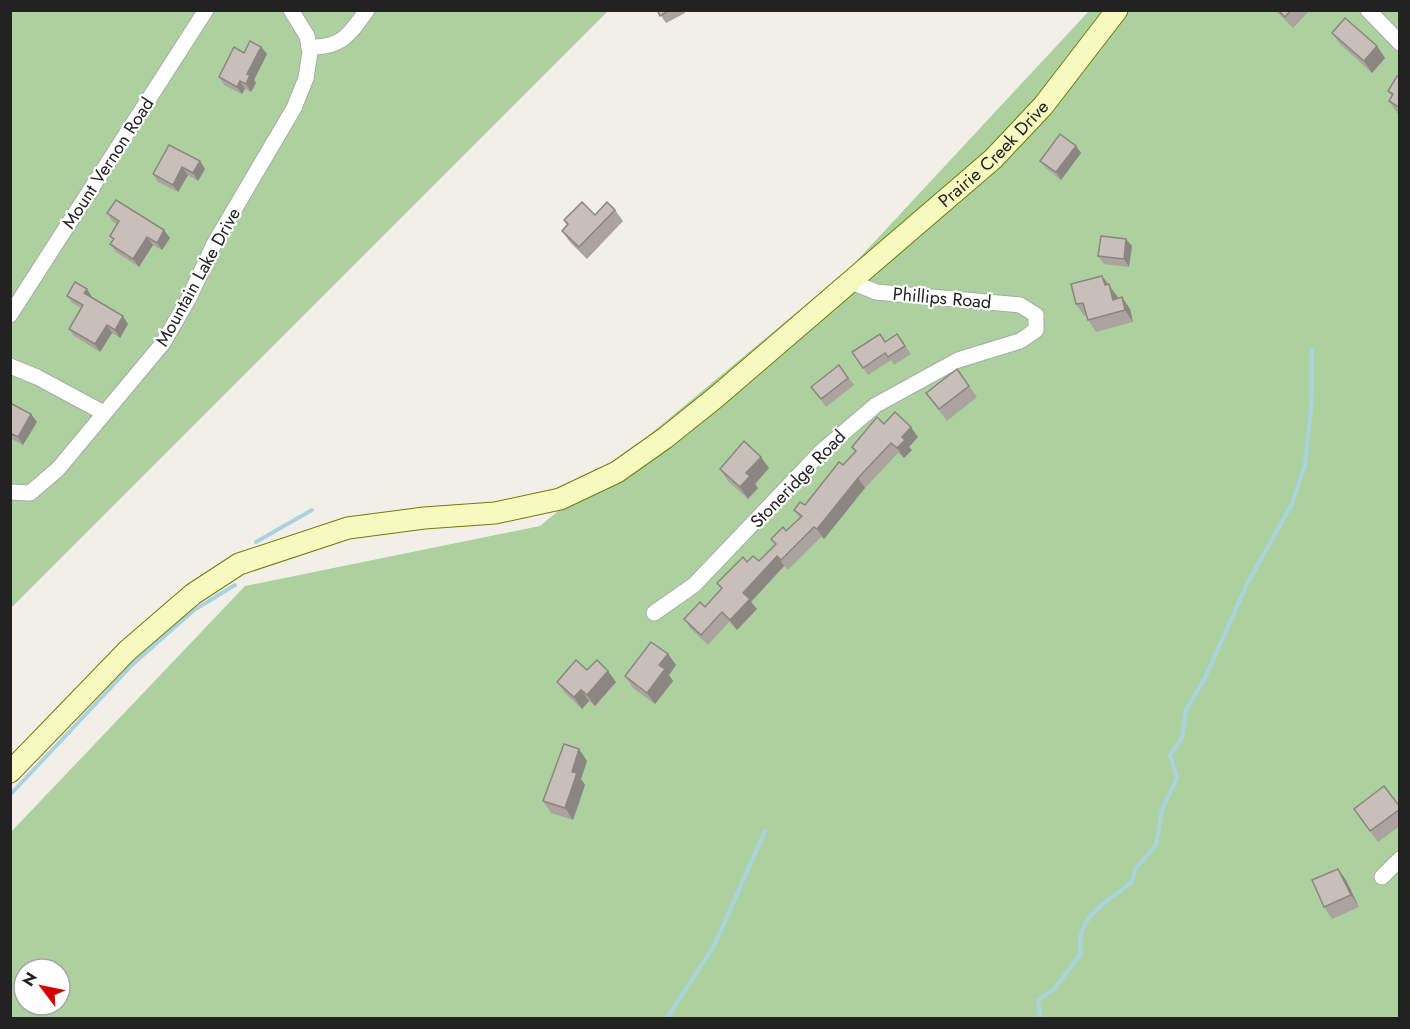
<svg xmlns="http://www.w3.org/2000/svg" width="1410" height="1029" font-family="Jost,sans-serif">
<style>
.forest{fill:#add19e;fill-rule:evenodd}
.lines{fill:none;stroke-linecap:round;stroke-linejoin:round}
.stream{stroke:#aad3df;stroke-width:4}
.minor-casing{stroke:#a9a9a9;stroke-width:17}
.secondary-casing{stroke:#707d05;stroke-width:23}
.minor{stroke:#fff;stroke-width:15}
.secondary{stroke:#f7fabf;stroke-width:21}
.wall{fill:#aba49e}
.shaded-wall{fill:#8b8681}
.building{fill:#c7bfb8;stroke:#8b8681;stroke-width:1.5}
.labels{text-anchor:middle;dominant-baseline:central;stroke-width:4.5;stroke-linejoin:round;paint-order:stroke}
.street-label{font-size:18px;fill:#222;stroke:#fff}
</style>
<rect width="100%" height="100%" fill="#f2efe9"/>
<g class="forest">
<polygon points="11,11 608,11 11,608"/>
<path d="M1089,11H1399V1018H11L10,833L245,586L540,526L850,268ZM24,969H60V1005H24Z"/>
</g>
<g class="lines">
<g class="stream">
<polyline points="256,542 312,510"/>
<polyline points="10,795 132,665 194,610 235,585"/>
<polyline points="667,1018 714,946 765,831"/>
<path d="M1040,1018L1038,1000L1054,989L1081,954C1073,918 1107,902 1132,882L1135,869L1156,845L1162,810L1177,778L1170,755L1182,738L1186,710L1205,678L1248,582L1292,504L1305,465L1311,410L1312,350"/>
</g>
<defs>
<g id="minor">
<polyline points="1368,10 1400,43"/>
<path d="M309,47C342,48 349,35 367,10"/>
<polyline points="10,315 206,10"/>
<polyline points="10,366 37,377 104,413"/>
<polyline points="10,492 30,493 58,469 163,343 189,298 214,244 294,108 306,78 310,52 307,36 291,10"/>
<polyline points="654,613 694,585 822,451 876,405 958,360 1020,341 1036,330 1036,315 1020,305 876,292 852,282"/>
<polyline points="1382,877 1400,859"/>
</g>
<g id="secondary">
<path id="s1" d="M10,772L127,651L193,594L239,564L348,528L424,518L495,513L560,499L617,472L665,438L715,398L993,159L1043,106L1117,10"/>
</g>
</defs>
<use href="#minor" class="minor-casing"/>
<use href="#secondary" class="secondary-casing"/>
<use href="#minor" class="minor"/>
<use href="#secondary" class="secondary"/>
</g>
<g class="wall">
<polygon points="657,10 684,10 685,13 666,23"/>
<polygon points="1275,10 1310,10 1293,28"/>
<polygon points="1332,33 1385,58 1372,73 1340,44"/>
<polygon points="261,47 267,54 254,80 256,83 251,92 245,89 242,94 224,85 219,77 244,53"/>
<polygon points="1400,78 1400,114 1397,113 1389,101 1392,96 1388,91"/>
<polygon points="1076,146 1081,153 1061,180 1046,168 1040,161"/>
<polygon points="200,161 205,169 198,181 188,175 178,192 158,182 153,174"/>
<polygon points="615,210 623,221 587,259 570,242 562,231 567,225 564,220 595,215"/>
<polygon points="107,213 170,238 162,250 153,245 139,267 116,252 110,244 113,240 110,236 117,224 112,221"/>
<polygon points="1132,246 1129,267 1104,264 1098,256"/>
<polygon points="1102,276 1117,296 1118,298 1130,309 1133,322 1096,332 1088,320 1086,315 1084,316 1076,304"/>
<polygon points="67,296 92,297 92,298 128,324 120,338 112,333 100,352 74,336 69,329 81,308 72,303"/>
<polygon points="897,334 911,354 894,365 891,360 868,375 852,352 885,342"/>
<polygon points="839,365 854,385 826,407 811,387"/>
<polygon points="969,386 977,397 947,421 926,393"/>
<polygon points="10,403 37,422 23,445 10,438"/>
<polygon points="884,424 918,437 909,447 912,450 904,458 898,453 865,488 824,539 821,537 788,570 784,566 751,602 757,609 737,630 729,622 708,645 691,629 684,619 705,607 721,589 717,583 747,562 759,561 775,545 771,539 786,531 800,518 794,510 805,505 855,452 852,447"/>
<polygon points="769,468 755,484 758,488 748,499 728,481 720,469"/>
<polygon points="676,665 669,675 673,681 655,704 633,688 625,676"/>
<polygon points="587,670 616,682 595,706 589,701 582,709 565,693 557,682"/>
<polygon points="579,749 587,761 581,779 585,785 573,820 551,813 543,801"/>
<polygon points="1400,807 1400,826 1378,842 1354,809"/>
<polygon points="1338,869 1346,880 1359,907 1332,919 1324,907"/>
</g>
<g class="shaded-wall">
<polygon points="1377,46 1385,58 1372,73 1364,61"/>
<polygon points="261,47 267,54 254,80 256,83 251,92 246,84 247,74"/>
<polygon points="240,81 245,89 242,94 237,87"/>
<polygon points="1076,146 1081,153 1061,180 1056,172"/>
<polygon points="200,161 205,169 198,181 193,173"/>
<polygon points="182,167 188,175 178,192 173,185"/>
<polygon points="164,230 170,238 162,250 157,243"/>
<polygon points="147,237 153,245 139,267 133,259"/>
<polygon points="1126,239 1132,246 1129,267 1124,259"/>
<polygon points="1102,276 1117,296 1121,311 1105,285"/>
<polygon points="87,289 92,297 90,301 84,293"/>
<polygon points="1122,297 1130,309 1133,322 1125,310"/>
<polygon points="123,316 128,324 120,338 115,330"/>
<polygon points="107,325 112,333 100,352 95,344"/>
<polygon points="31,414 37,422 23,445 18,437"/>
<polygon points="911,427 918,437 909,447 912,450 904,458 897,448 902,437"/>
<polygon points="761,457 769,468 755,484 758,488 748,499 740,487 746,473"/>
<polygon points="858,478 865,488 824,539 817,529"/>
<polygon points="777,556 784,566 751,602 757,609 737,630 730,620 743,593"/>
<polygon points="668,654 676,665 669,675 673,681 655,704 647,693 659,665"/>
<polygon points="608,671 616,682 595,706 587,695"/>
<polygon points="581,690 589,701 582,709 574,697"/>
<polygon points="579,749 587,761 581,779 585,785 573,820 565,808 572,772"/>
<polygon points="1338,869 1346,880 1359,907 1351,895"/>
</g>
<g class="building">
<polygon points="657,10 670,10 660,16"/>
<polygon points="1278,10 1291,10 1285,17"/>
<polygon points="1345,18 1377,46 1364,61 1332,33"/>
<polygon points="250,41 261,47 247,74 250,75 246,84 240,81 237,87 219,77 234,47 244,53"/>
<polygon points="1397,76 1400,78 1400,108 1389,101 1393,94 1388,91"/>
<polygon points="1060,134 1076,146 1056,172 1040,161"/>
<polygon points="169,145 200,161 193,173 182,167 173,185 153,174"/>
<polygon points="116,200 164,230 157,243 147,237 133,259 110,244 114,239 110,236 119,221 107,213"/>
<polygon points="582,202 595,215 607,202 615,210 579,247 562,231 568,224 564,220"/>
<polygon points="1101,236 1126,239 1124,259 1098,256"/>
<polygon points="1102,276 1105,285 1109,284 1113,300 1122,297 1125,310 1088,320 1083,303 1076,304 1071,284"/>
<polygon points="75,282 87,289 84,293 123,316 115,330 107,325 95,344 69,329 83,305 67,296"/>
<polygon points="880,334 885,342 897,334 905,346 888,357 885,353 863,368 852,352"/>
<polygon points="839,365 848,378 821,399 811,387"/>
<polygon points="957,369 969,386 939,409 926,393"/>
<polygon points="10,403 31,414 18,437 10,433"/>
<polygon points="895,412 911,427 902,437 905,440 897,448 891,443 858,478 817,529 814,527 781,560 777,556 743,593 750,599 730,620 722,612 701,635 684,619 700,602 705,607 722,588 717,583 743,557 747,562 753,556 759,561 776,544 771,539 783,527 786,531 802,516 794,510 800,502 805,505 839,462 843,465 856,451 852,447 877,417 884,424"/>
<polygon points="744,441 761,457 746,473 750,476 740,487 720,469"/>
<polygon points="651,642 668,654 659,665 665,669 647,693 625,676"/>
<polygon points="576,660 587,670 597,660 608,671 587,695 581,690 574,697 557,682"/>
<polygon points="564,744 579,749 572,772 577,773 565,808 543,801"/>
<polygon points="1384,786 1400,807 1400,809 1370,831 1354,809"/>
<polygon points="1338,869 1351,895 1324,907 1312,880"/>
</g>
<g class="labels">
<g class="street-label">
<text stroke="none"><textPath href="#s1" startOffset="1196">Prairie Creek Drive</textPath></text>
<text transform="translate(108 163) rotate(-57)">Mount Vernon Road</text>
<text transform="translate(198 277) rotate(-61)">Mountain Lake Drive</text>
<text transform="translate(942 298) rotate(5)">Phillips Road</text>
<text transform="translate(798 479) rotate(-46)">Stoneridge Road</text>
</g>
</g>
<rect width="1410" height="1029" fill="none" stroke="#222222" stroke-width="24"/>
<g transform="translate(42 987) rotate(302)"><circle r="28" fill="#ffffff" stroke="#a7a7a7" stroke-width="1.5"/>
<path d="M0-4.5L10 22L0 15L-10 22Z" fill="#d40000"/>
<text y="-9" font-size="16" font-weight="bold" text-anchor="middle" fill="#222222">N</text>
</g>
</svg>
